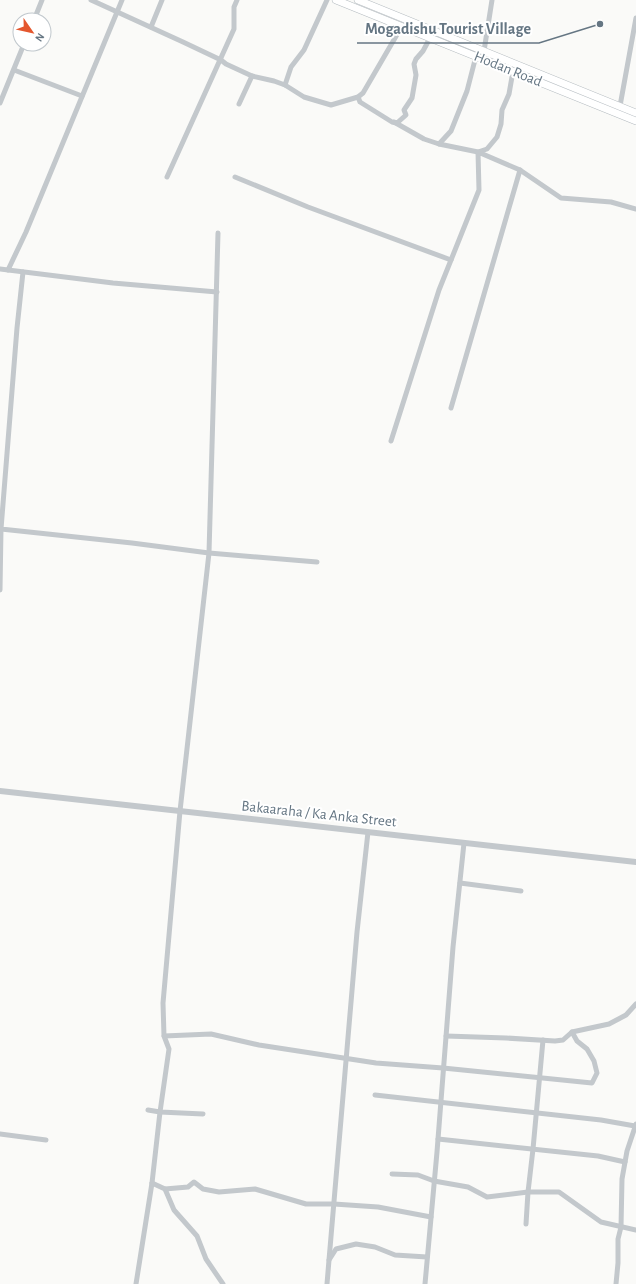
<svg xmlns="http://www.w3.org/2000/svg" width="636" height="1284" font-family="'Alegreya Sans',sans-serif">
<style>
.lines{fill:none;stroke-linecap:round;stroke-linejoin:round}
.secondary-casing{stroke:#b3babf;stroke-width:8}
.minor{stroke:#c3c8cc;stroke-width:5}
.tertiary{stroke:#c3c8cc;stroke-width:6}
.secondary{stroke:#fff;stroke-width:7}
.labels{text-anchor:middle;dominant-baseline:central;stroke-width:4;stroke-linejoin:round;paint-order:stroke}
.street-label{font-size:15px;fill:#657683;stroke:#fff}
.leader{fill:none;stroke:#657683;stroke-width:1.5}
.callout-dot{fill:#657683;stroke:#fff;stroke-width:1.5}
.callout-label{font-size:16px;text-anchor:middle;font-weight:bold;fill:#657683;stroke:#fff;stroke-width:4;stroke-linejoin:round;paint-order:stroke}
</style>
<rect width="100%" height="100%" fill="#fafaf8"/>
<g class="lines">
<defs>
<g id="secondary">
<polyline points="336,0 636,121"/>
<polyline points="358,0 636,113"/>
</g>
</defs>
<use href="#secondary" class="secondary-casing"/>
<g class="minor">
<polyline points="91,0 183,42 221,60 226,64 252,76 239,104"/>
<polyline points="34,20 42,0"/>
<polyline points="151,27 162,0"/>
<polyline points="484,51 492,0"/>
<polyline points="14,70 82,96"/>
<polyline points="252,76 274,81 285,85 291,67 304,50 327,0"/>
<polyline points="285,85 304,97 331,105 358,97 363,93 402,26"/>
<polyline points="358,97 360,102 392,122 397,123 406,115 404,110 412,98 416,75 414,64 416,59 423,51 430,38"/>
<polyline points="0,103 24,44"/>
<polyline points="620,106 636,18"/>
<polyline points="394,122 424,139 439,144 451,131 467,91 476,56"/>
<polyline points="439,144 478,152 487,149 497,137 501,124 502,110 509,94 513,71"/>
<polyline points="167,177 234,29 234,7 237,0"/>
<polyline points="235,177 308,207 451,260"/>
<polyline points="0,269 113,283 217,292"/>
<polyline points="8,270 26,232 122,0"/>
<polyline points="23,272 17,328 1,529 132,543 209,553 317,562"/>
<polyline points="451,408 520,170"/>
<polyline points="391,441 439,290 479,190 478,152 520,170 561,198 611,202 636,209"/>
<polyline points="0,529 1,529 0,590"/>
<polyline points="460,883 521,891"/>
<polyline points="164,1036 211,1034 259,1045 376,1063 443,1068 592,1083 597,1073 594,1061 587,1049 577,1041 572,1032"/>
<polyline points="446,1036 506,1038 555,1041 563,1040 572,1032 609,1024 626,1015 636,1004"/>
<polyline points="375,1095 601,1120 635,1126"/>
<polyline points="148,1110 160,1112 203,1114"/>
<polyline points="0,1134 46,1140"/>
<polyline points="438,1139 598,1156 625,1162"/>
<polyline points="392,1174 418,1175 434,1181 468,1187 487,1197 528,1192 559,1192 601,1222 636,1230"/>
<polyline points="152,1183 165,1189 174,1210 197,1236 206,1259 223,1284"/>
<polyline points="165,1189 188,1187 194,1182 203,1189 219,1192 255,1189 306,1204 334,1204 378,1207 431,1217"/>
<polyline points="526,1224 528,1192 533,1149 543,1040"/>
<polyline points="329,1260 357,932 368,832"/>
<polyline points="136,1284 152,1183 160,1112 169,1049 164,1036 163,1003 180,811 209,553 218,233"/>
<polyline points="327,1284 329,1260 336,1249 356,1244 375,1247 395,1255 427,1257"/>
<polyline points="425,1284 437,1152 453,947 464,843"/>
<polyline points="616,1284 618,1263 618,1239 621,1227 622,1179 627,1151 636,1124"/>
</g>
<polyline class="tertiary" points="0,791 636,862"/>
<use href="#secondary" class="secondary"/>
</g>
<g class="labels">
<g class="street-label">
<text transform="translate(508 69) rotate(22)">Hodan Road</text>
<text transform="translate(319 814) rotate(6)">Bakaaraha / Ka Anka Street</text>
</g>
</g>
<path class="leader" d="M600 24L539 43H357"/>
<circle class="callout-dot" cx="600" cy="24" r="4"/>
<g class="callout-label">
<text x="448" y="34">Mogadishu Tourist Village</text>
</g>
<g transform="translate(32 32) rotate(124)"><circle r="19" fill="#ffffff" stroke="#c1c8cd"/>
<path d="M0-3L7 15L0 10L-7 15Z" fill="#e4572e"/>
<text y="-6" font-size="11" font-weight="bold" text-anchor="middle" fill="#657683">N</text>
</g>
</svg>
